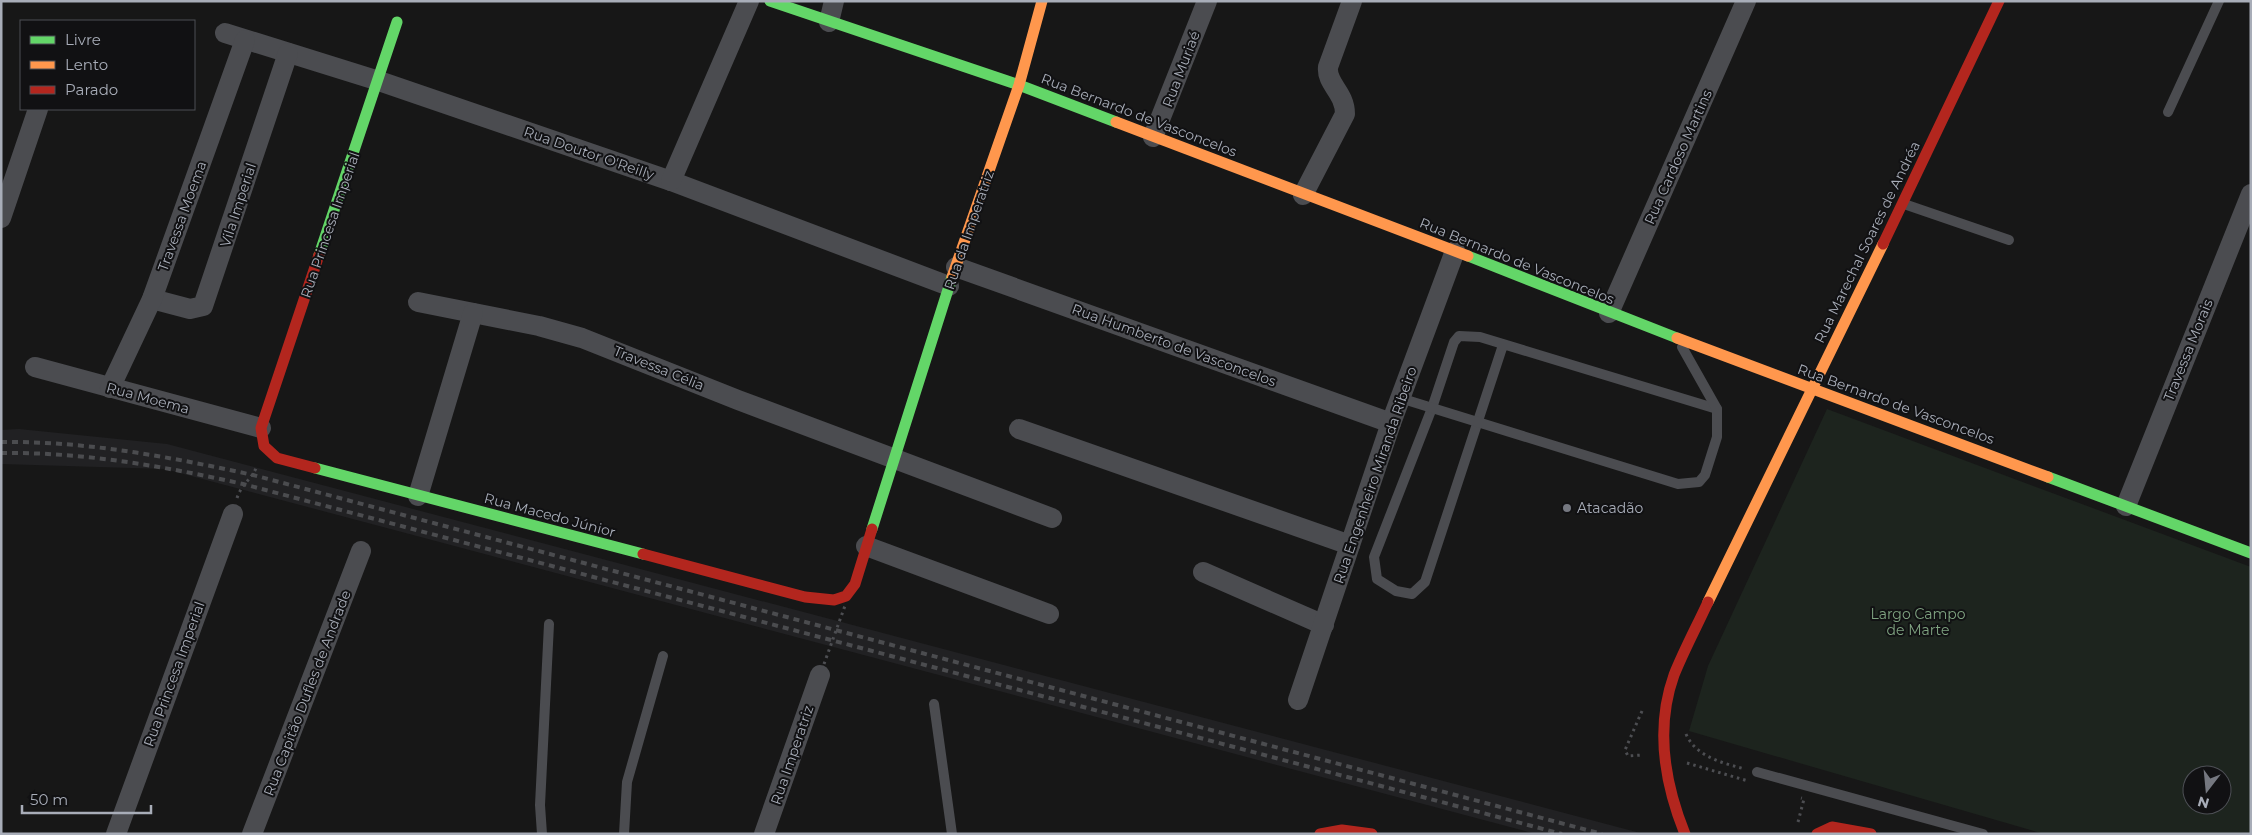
<svg xmlns="http://www.w3.org/2000/svg" width="2252" height="835" font-family="Montserrat,sans-serif">
<style>
.built{fill:#212123}
.green{fill:#1d241e;fill-rule:evenodd}
.lines{fill:none;stroke-linecap:round;stroke-linejoin:round}
.path{stroke:#4d4e52;stroke-width:3;stroke-dasharray:2.5 4;stroke-linecap:butt}
.lane{stroke:#4b4c50;stroke-width:10}
.street{stroke:#4b4c50;stroke-width:20}
.fast{stroke:#63d668;stroke-width:11}
.slow{stroke:#ff974d;stroke-width:11}
.jam{stroke:#b3261e;stroke-width:11}
.rail{stroke:#4b4c4f;stroke-width:4;stroke-dasharray:6 5;stroke-linecap:butt}
.path-bridge{stroke:#4d4e52;stroke-width:3;stroke-dasharray:2.5 4;stroke-linecap:butt}
.jam-bridge{stroke:#b3261e;stroke-width:11}
.poi-dot{fill:#757880;stroke:#111113;stroke-width:2}
.labels{text-anchor:middle;dominant-baseline:central;stroke-width:4;stroke-linejoin:round;paint-order:stroke}
.street-label{font-size:14px;fill:#a8adb8;stroke:#111113}
.poi-label{font-size:14px;fill:#a8adb8;stroke:#111113;text-anchor:start}
.park-label{font-size:14px;fill:#7fa381;stroke:#111113}
</style>
<rect width="100%" height="100%" fill="#171717"/>
<polygon class="built" points="19,429 167,444 1644,834 1536,834 165,469 1,464 1,430"/>
<path class="green" d="M1827,409L2251,567V834H2044L1689,731L1708,666ZM2192,775H2222V805H2192Z"/>
<g class="lines">
<g class="path">
<path d="M237,498C242,483 252,479 256,468"/>
<polyline points="1642,711 1625,750 1628,756 1642,755"/>
<path d="M1686,734C1696,757 1723,763 1745,769"/>
<polyline points="1687,763 1748,781"/>
<polyline points="1798,822 1804,799 1801,798"/>
</g>
<g class="lane">
<polyline points="2168,112 2219,1"/>
<polyline points="1904,204 2009,240"/>
<polyline points="1503,345 1425,582 1412,594 1396,591 1377,579 1374,557 1432,408 1454,342 1459,336 1480,337 1717,409"/>
<polyline points="1400,398 1678,484 1699,482 1705,475 1717,437 1717,409 1682,347"/>
<polyline points="934,704 952,834"/>
<polyline points="1757,772 1983,834"/>
<polyline points="542,834 540,805 549,624"/>
<polyline points="624,834 627,782 663,656"/>
</g>
<g class="street">
<polyline points="829,22 834,1"/>
<polyline points="225,33 379,81 671,181 949,286"/>
<polyline points="1153,137 1207,1"/>
<polyline points="671,181 749,1"/>
<path d="M1303,195L1345,114C1345,92 1326,84 1328,67L1352,1"/>
<polyline points="1,218 38,109"/>
<polyline points="956,267 1391,423"/>
<polyline points="152,299 190,309 203,306 288,53"/>
<polyline points="418,302 539,326 582,338 738,400 1052,518"/>
<polyline points="1609,313 1746,1"/>
<polyline points="35,367 261,428"/>
<polyline points="110,388 152,299 245,40"/>
<polyline points="1019,429 1350,545"/>
<polyline points="418,496 473,313"/>
<polyline points="2126,506 2251,194"/>
<polyline points="866,546 1049,614"/>
<polyline points="1203,572 1324,625"/>
<polyline points="1298,700 1391,423 1455,251"/>
<polyline points="116,834 233,514"/>
<polyline points="252,834 361,551"/>
<polyline points="764,834 820,675"/>
</g>
<g class="fast">
<polyline points="770,1 1019,85 1116,122"/>
<polyline points="319,255 397,22"/>
<polyline points="1468,256 1677,338"/>
<polyline points="315,468 643,554"/>
<polyline points="2048,477 2251,553"/>
<polyline points="872,529 952,277"/>
</g>
<g class="slow">
<polyline points="1116,122 1468,256"/>
<polyline points="952,277 1019,85 1042,1"/>
<polyline points="1677,338 2048,477"/>
<polyline points="1708,602 1883,244"/>
</g>
<g class="jam">
<polyline points="1883,244 1999,1"/>
<polyline points="315,468 277,458 264,446 261,428 319,255"/>
<polyline points="643,554 805,597 834,600 846,596 855,584 872,529"/>
<polyline points="1320,834 1342,830 1372,834"/>
<polyline points="1817,834 1832,827 1871,834"/>
</g>
<g class="rail">
<path d="M1,442C87,441 170,457 253,475L1602,834"/>
<path d="M1,453C83,452 163,466 243,484L1562,834"/>
</g>
<polyline class="path-bridge" points="824,664 846,603"/>
<path class="jam-bridge" d="M1685,834C1664,782 1655,728 1674,675C1684,650 1697,626 1708,602"/>
</g>
<circle class="poi-dot" cx="1567" cy="508" r="5"/>
<g class="labels">
<g class="street-label">
<text transform="translate(1181 69) rotate(-69)">Rua Muriaé</text>
<text transform="translate(1139 115) rotate(21)">Rua Bernardo de Vasconcelos</text>
<text transform="translate(589 153) rotate(19)">Rua Doutor O'Reilly</text>
<text transform="translate(1678 157) rotate(-66)">Rua Cardoso Martins</text>
<text transform="translate(238 205) rotate(-72)">Vila Imperial</text>
<text transform="translate(182 216) rotate(-70)">Travessa Moema</text>
<text transform="translate(330 225) rotate(-71)">Rua Princesa Imperial</text>
<text transform="translate(969 230) rotate(-71)">Rua da Imperatriz</text>
<text transform="translate(1867 242) rotate(-64)">Rua Marechal Soares de Andréa</text>
<text transform="translate(1517 261) rotate(22)">Rua Bernardo de Vasconcelos</text>
<text transform="translate(1174 345) rotate(20)">Rua Humberto de Vasconcelos</text>
<text transform="translate(2188 350) rotate(-68)">Travessa Morais</text>
<text transform="translate(659 368) rotate(22)">Travessa Célia</text>
<text transform="translate(148 398) rotate(15)">Rua Moema</text>
<text transform="translate(1896 404) rotate(20)">Rua Bernardo de Vasconcelos</text>
<text transform="translate(1375 475) rotate(-71)">Rua Engenheiro Miranda Ribeiro</text>
<text transform="translate(550 515) rotate(15)">Rua Macedo Júnior</text>
<text transform="translate(174 674) rotate(-70)">Rua Princesa Imperial</text>
<text transform="translate(307 693) rotate(-69)">Rua Capitão Dufles de Andrade</text>
<text transform="translate(792 755) rotate(-71)">Rua Imperatriz</text>
</g>
<g class="poi-label">
<text x="1577" y="508">Atacadão</text>
</g>
<g class="park-label">
<text x="1918" y="614">Largo Campo<tspan x="1918" dy="16">de Marte</tspan></text>
</g>
</g>
<rect width="2252" height="835" fill="none" stroke="#a8adb8" stroke-width="5"/>
<rect x="20" y="20" width="175" height="90" fill="#111113" stroke="#4d4f55"/>
<rect x="30" y="36" width="25" height="8" fill="#63d668" stroke="#4d4f55"/>
<text x="65" y="45" font-size="15" fill="#a8adb8">Livre</text>
<rect x="30" y="61" width="25" height="8" fill="#ff974d" stroke="#4d4f55"/>
<text x="65" y="70" font-size="15" fill="#a8adb8">Lento</text>
<rect x="30" y="86" width="25" height="8" fill="#b3261e" stroke="#4d4f55"/>
<text x="65" y="95" font-size="15" fill="#a8adb8">Parado</text>
<g transform="translate(2207 790) rotate(196)"><circle r="24" fill="#111113" stroke="#4d4f55"/>
<path d="M0-4L9 19L0 12L-9 19Z" fill="#757880"/>
<text y="-8" font-size="14" font-weight="bold" text-anchor="middle" fill="#a8adb8">N</text>
</g>
<path d="M22 805v8h129v-8" fill="none" stroke="#a8adb8" stroke-width="2.5"/>
<text x="30" y="805" font-size="15" fill="#a8adb8" stroke="#111113" stroke-width="4" paint-order="stroke">50 m</text>
</svg>
